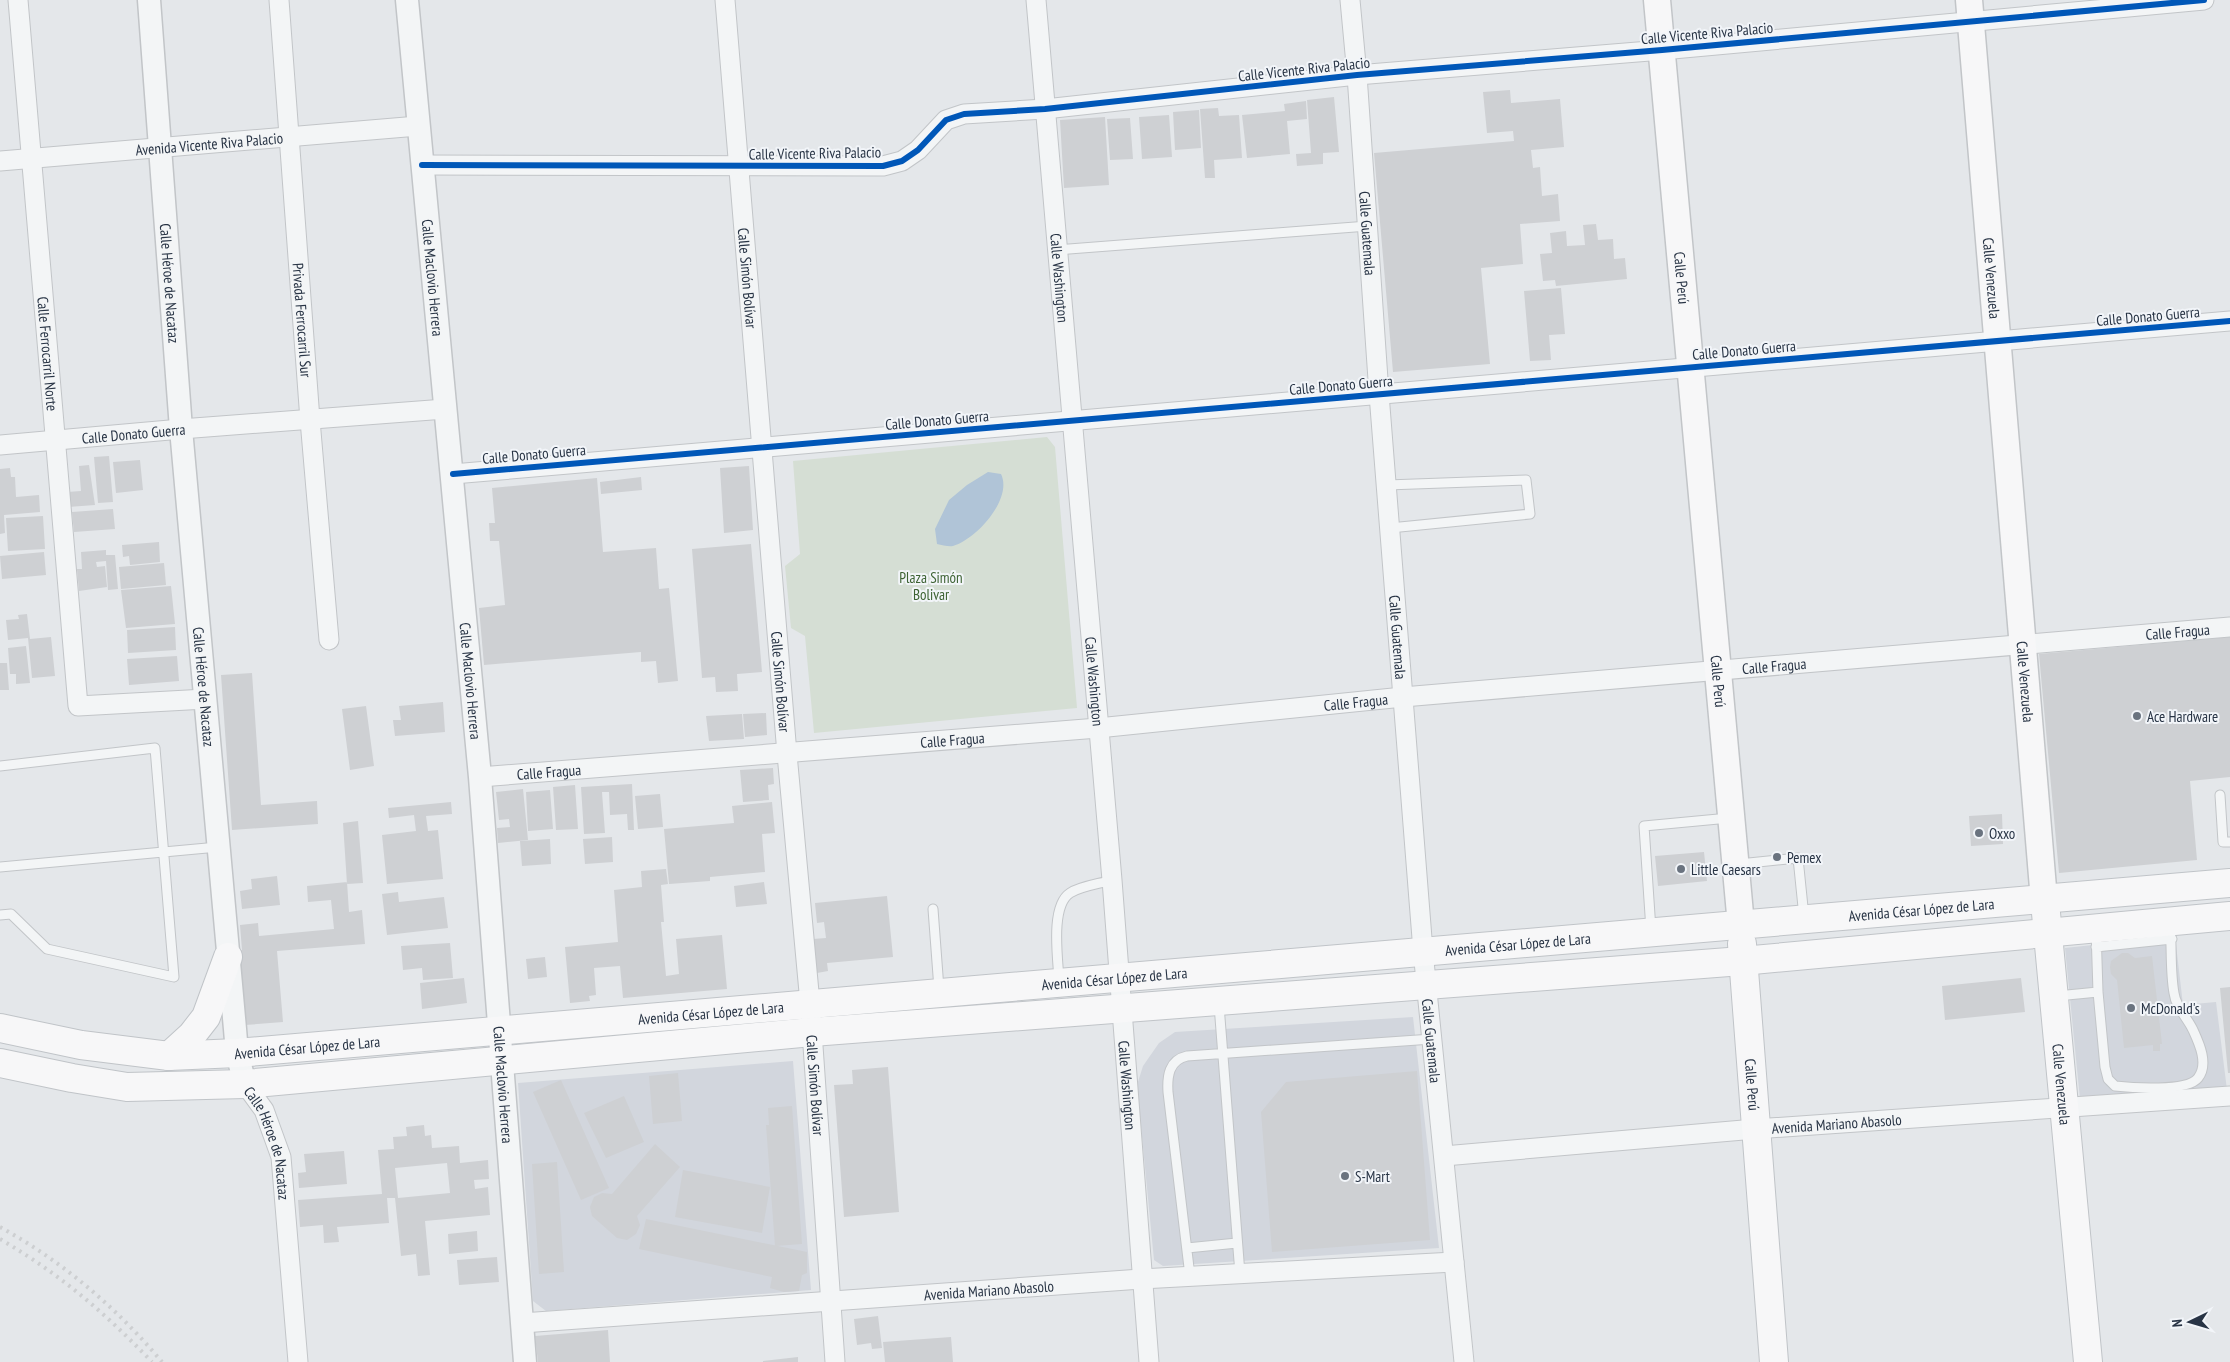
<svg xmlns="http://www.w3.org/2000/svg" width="2230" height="1362" font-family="'PT Sans Narrow',sans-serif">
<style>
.built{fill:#d2d6dd}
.green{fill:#d5ded4}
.water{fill:#b0c4d7}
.building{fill:#ced0d3;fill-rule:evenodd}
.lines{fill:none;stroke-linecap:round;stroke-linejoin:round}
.service-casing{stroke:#c2c5c8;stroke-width:11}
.minor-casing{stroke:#c2c5c8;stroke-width:21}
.tertiary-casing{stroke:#c2c5c8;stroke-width:25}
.secondary-casing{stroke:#c2c5c8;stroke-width:29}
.primary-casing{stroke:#c0c4c8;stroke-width:30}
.service{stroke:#f3f5f6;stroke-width:9}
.minor{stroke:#f3f5f6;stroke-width:19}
.tertiary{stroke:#f3f5f6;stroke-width:22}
.secondary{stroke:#f7f7f8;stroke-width:26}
.primary{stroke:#f7f7f8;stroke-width:28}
.rail{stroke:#cdcfd1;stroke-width:4;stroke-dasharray:2.5 5;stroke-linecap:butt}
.cycleway-casing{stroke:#f2f5f9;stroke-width:9}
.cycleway{stroke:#0057b8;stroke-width:6}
.poi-dot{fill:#6a737f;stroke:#f2f5f9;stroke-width:2}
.labels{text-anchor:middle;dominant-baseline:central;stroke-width:4;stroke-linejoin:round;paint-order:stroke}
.street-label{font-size:15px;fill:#283445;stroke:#f2f5f9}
.park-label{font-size:15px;fill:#3e6334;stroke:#f2f5f9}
.poi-label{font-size:15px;fill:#283445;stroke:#f2f5f9;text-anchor:start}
</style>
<rect width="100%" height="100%" fill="#e4e7ea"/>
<path class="built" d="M2175,936L2183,1005L2216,1002L2227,1090L2080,1099L2065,948Z
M1413,1017L1439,1248L1163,1266L1154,1260L1137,1085L1143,1066L1159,1043L1175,1032Z
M793,1061L811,1290L546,1311L533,1301L518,1083Z"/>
<path class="green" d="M1047,437L1055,447L1077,708L814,733L805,636L791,628L785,566L800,554L793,461Z"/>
<path class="water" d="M988,472L1001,474C1013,498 977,539 953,546C949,547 942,545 937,544L935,529L949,500L967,485Z"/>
<path class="building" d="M1510,90L1511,103L1560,99L1564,147L1531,150L1533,168L1540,167L1542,196L1558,194L1560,221L1520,224L1523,264L1481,268L1490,364L1393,372L1374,153L1514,141L1513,131L1487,133L1483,92Z
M1334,97L1339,152L1323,153V164L1297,166L1296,154L1311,153L1307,100Z
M1306,101L1307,119L1287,121L1290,154L1247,158L1242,115L1285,111L1284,104Z
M1218,108L1219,116L1239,115L1242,158L1214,160L1215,178H1205L1200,109Z
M1199,110L1201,148L1175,150L1173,112Z
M1169,115L1172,157L1142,159L1139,117Z
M1105,117L1109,185L1064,188L1060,120Z
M1130,118L1133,159L1110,160L1107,119Z
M1596,224L1598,240L1613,239L1614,259L1625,258L1627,279L1556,286L1555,280L1543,281L1540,254L1552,253L1550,233L1566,231L1567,246L1585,245L1583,225Z
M1561,288L1565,334L1549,335L1551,360L1530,361L1524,291Z
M109,456L113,502L98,503L94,457Z
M140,460L143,490L116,493L113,462Z
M89,465L95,505L68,507L67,492L81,491L79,466Z
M749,466L753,530L724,533L720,468Z
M10,468L11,477H15L16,497L39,495L40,512L4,515L5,533L0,534V469Z
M641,477L642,490L601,494L600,482Z
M597,478L603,552L656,548L659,589L669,588L678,681L658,683L656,661L641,662V652L484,665L479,608L505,605L499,541H490L489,523H495L492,488Z
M113,509L115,529L74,532L72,512Z
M43,516L45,549L8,551L6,518Z
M159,542L160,562L130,565L129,556L123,557L122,545Z
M751,544L762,672L737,674L738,691L716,692L715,677L702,678L692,549Z
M106,550V555H115L118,589L108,590L106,561L96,562L97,567L105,566L107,587L79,591L77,569H82L81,552Z
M44,552L46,575L2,579L0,556Z
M164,563L166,585L121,589L119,567Z
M171,586L175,624L126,628L121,590Z
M27,614L30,639L51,637L55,676L32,678L28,638L8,640L6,620L19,619L18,615Z
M175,627L176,650L128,653L127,630Z
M2230,637V777L2190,781L2197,860L2059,873L2039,654Z
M26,646L30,683L16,684V674H10L8,648Z
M177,656L179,681L129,685L127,659Z
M0,663H7L9,690H0Z
M252,673L261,805L317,801L318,824L232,830L221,675Z
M443,702L445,732L395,736L393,720H401L399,706Z
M366,706L374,766L350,770L342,709Z
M766,713L767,735L745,737L743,714Z
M742,714L744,739L709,741L706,716Z
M773,768L774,784L768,785L769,800L743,802L740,770Z
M632,784L634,830H628L627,814L610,815L609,792H602L605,833L584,834L581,787Z
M575,785L578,829L556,830L553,787Z
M523,789L528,840L498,843L497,828L510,827L509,819L499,820L496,792Z
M550,790L553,829L528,831L526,792Z
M660,794L663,827L638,829L635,796Z
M451,802L452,814L426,816L428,831L438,830L443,879L387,884L382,835L416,831L414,815L389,818L388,808Z
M772,802L775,833L762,834L765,872L710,877V881L669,884L664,829L734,823L732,806Z
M2002,814L2003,844L1971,846L1969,816Z
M358,821L363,883L347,884L343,823Z
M612,837L613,862L585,864L583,839Z
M550,839L551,864L522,866L520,841Z
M1704,852L1707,881L1658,886L1655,856Z
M666,869L668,884L661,885L664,922H661L666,976L679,974L676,939L722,935L727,989L623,998L620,966L594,968L596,995L589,996L590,1001L570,1003L565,947L618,942L614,890L642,887L641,871Z
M277,876L280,905L242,909L240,891L252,889L251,879Z
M347,882L349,912L362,910L365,944L277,951L283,1022L245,1025L239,951L242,950L240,925L258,923L259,936L334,929L331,900L308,902L307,886Z
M764,882L767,904L736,907L734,886Z
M398,892L399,902L444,897L448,928L387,935L382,894Z
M887,896L893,957L827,963L828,971L817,973L813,939L826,938L824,922L817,923L815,903Z
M450,943L453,978L423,980L422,968L403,970L401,946Z
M2122,953H2128L2135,958L2152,956L2162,1044H2160V1051H2153V1045L2124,1048L2117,980L2111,974L2110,967L2111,961Z
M545,957L547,977L528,979L526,959Z
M464,978L467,1003L422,1009L420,983Z
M2021,978L2025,1012L1945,1020L1942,986Z
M2230,987V1073H2228L2220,988Z
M888,1067L899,1212L844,1217L834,1085L853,1084L852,1070Z
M1417,1071L1430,1240L1272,1252L1261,1112L1286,1082Z
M678,1073L682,1121L653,1124L649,1076Z
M561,1080L609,1188L581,1200L533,1092Z
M624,1096L644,1142L606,1158L584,1113Z
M792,1106L802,1244L775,1246L766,1125H769L768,1108Z
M424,1125L425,1136L431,1135L432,1148L459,1146L460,1163L488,1160L489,1179L474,1180L475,1189L488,1187L490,1215L425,1221L430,1275L418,1276L416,1254L401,1256L395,1198H387L389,1223L337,1227L339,1242L324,1243L323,1225L300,1227L298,1200L382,1194L378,1150L394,1149L393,1137L407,1136L406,1127ZM447,1163L450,1193L398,1198L395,1168Z
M655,1144L680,1167L637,1216L640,1225L636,1234L627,1240L617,1238L592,1216L590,1207L594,1197L602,1193L612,1194Z
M344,1151L347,1184L299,1188L298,1173L306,1172L304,1154Z
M557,1162L564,1272L539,1274L532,1164Z
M683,1170L770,1187L762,1233L675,1217Z
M646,1219L807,1252V1273L802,1275L799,1291L784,1292L770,1288L772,1277L639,1249Z
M477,1231L478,1251L449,1254L448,1234Z
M497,1257L499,1282L459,1285L457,1260Z
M878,1316L882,1348L872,1349L871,1343L857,1345L854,1319Z
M608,1330L610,1362H538L535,1336Z
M951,1337L953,1362H885L883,1342Z
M798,1357V1362H763V1361Z"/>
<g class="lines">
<g class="service-casing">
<path id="service" d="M1056,250L1368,226
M1387,485L1526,480L1530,514L1390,528
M0,766L155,748L174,977L47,949L11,914L0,915
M2220,795L2223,842H2230
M1739,864L1798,858L1804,917
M0,867L218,847
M933,909L939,989
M1651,930L1644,826L1729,818
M2096,930L2098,992L2105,1067L2108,1079L2115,1086C2132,1088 2187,1092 2198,1078C2209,1064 2199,1043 2193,1030C2187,1017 2176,1008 2174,993C2170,971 2172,946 2170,924
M2096,947L2172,939
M1059,980C1058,959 1050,906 1070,893C1081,886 1099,884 1112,880
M2057,996L2098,992
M1219,1005L1240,1274
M1187,1248L1237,1243
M1190,1276L1168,1092C1167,1076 1169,1060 1187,1056L1432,1039"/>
</g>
<g class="minor-casing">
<g id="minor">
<path id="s1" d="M18,0L78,706L206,699"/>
<path id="s2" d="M279,0L310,420L329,640"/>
<path id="s3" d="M725,0L787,754L810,1003L835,1362"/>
<path id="s4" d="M1036,0L1112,880L1149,1362"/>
<path id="s5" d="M1350,0L1357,75L1379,394L1423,951L1464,1362"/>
<path id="s6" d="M0,161L418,126"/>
<path d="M422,165L883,166L902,161L918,150L946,120L964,114L1045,109L1357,75L1662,50L2204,0"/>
<path id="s7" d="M0,445L181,429L445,409"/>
<path d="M453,474L2230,321"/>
<path id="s8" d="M480,777L1098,728L1403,697L2230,627"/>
<path id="s9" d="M245,1084L264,1110L281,1157L298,1362"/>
<path id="s10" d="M1444,1156L1755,1129L2230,1096"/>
<path id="s11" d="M522,1323L1141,1279L1454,1262"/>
</g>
</g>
<g class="tertiary-casing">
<g id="tertiary">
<path id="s12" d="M149,0L181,429L235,1029L237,1053L245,1084"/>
<path id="s13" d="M407,0L480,777L525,1362"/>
</g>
</g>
<g class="secondary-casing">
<g id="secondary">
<path id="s14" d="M1657,0L1741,925"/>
<path id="s15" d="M1969,0L2044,900"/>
</g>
</g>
<g class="primary-casing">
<g id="primary">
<path id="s16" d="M2046,913L2088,1362"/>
<path id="s17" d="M1742,944L1774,1362"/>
<path id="s18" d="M0,1028L81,1045L169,1056L237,1053L2230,883"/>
<path d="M169,1056L192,1035L206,1017L228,957"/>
<path d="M0,1063L72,1078L127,1087L245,1084L812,1032L1742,961L2230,916"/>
</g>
</g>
<use href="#service" class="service"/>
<use href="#minor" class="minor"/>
<use href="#tertiary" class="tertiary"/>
<use href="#secondary" class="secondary"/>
<use href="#primary" class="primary"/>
<path class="rail" d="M0,1227C62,1261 117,1308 162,1362
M0,1239C61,1275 103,1311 152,1362"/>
<g class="cycleway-casing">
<path id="cycleway" d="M422,165L883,166L902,161L918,150L946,120L964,114L1045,109L1357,75L1662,50L2204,0
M453,474L2230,321"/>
</g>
<use href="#cycleway" class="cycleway"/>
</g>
<g class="poi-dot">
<circle cx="2137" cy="716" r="5"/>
<circle cx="1979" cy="833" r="5"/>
<circle cx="1777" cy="857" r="5"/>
<circle cx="1681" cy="869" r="5"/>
<circle cx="2131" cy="1008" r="5"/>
<circle cx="1345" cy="1176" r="5"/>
</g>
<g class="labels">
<g class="street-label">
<text transform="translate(1707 33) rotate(-5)">Calle Vicente Riva Palacio</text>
<text transform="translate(1304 69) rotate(-6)">Calle Vicente Riva Palacio</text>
<text stroke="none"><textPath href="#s6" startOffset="210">Avenida Vicente Riva Palacio</textPath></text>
<text transform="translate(815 153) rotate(-1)">Calle Vicente Riva Palacio</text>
<text stroke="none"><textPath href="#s5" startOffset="234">Calle Guatemala</textPath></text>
<text stroke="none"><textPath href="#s13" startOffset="279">Calle Maclovio Herrera</textPath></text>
<text stroke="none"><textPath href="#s3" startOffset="279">Calle Simón Bolívar</textPath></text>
<text stroke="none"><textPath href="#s4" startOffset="279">Calle Washington</textPath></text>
<text stroke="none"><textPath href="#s14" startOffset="279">Calle Perú</textPath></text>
<text stroke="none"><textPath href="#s15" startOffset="279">Calle Venezuela</textPath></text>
<text stroke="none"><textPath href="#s12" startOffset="284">Calle Héroe de Nacataz</textPath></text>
<text transform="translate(2148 316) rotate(-5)">Calle Donato Guerra</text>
<text stroke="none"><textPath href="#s2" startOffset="321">Privada Ferrocarril Sur</textPath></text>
<text transform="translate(1744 350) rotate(-5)">Calle Donato Guerra</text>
<text stroke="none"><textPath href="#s1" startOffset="355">Calle Ferrocarril Norte</textPath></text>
<text transform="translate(1341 385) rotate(-5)">Calle Donato Guerra</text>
<text transform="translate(937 420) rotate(-5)">Calle Donato Guerra</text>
<text stroke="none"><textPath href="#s7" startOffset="134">Calle Donato Guerra</textPath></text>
<text transform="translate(534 454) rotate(-5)">Calle Donato Guerra</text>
<text stroke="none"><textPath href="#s8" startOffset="1704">Calle Fragua</textPath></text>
<text stroke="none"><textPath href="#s5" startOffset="639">Calle Guatemala</textPath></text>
<text stroke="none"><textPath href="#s8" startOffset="1299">Calle Fragua</textPath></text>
<text stroke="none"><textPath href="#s13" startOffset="684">Calle Maclovio Herrera</textPath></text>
<text stroke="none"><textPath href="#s3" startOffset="684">Calle Simón Bolívar</textPath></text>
<text stroke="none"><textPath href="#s4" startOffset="684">Calle Washington</textPath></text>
<text stroke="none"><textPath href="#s14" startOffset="684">Calle Perú</textPath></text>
<text stroke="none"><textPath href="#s15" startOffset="684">Calle Venezuela</textPath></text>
<text stroke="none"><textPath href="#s12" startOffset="689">Calle Héroe de Nacataz</textPath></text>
<text stroke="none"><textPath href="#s8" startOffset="879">Calle Fragua</textPath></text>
<text stroke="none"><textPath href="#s8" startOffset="474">Calle Fragua</textPath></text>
<text stroke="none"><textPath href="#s8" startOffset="69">Calle Fragua</textPath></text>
<text stroke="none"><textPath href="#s18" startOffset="1930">Avenida César López de Lara</textPath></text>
<text stroke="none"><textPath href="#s18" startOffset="1525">Avenida César López de Lara</textPath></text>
<text stroke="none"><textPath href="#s18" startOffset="1120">Avenida César López de Lara</textPath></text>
<text stroke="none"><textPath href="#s18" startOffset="715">Avenida César López de Lara</textPath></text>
<text stroke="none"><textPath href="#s5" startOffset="1044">Calle Guatemala</textPath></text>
<text stroke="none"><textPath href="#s18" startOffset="310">Avenida César López de Lara</textPath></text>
<text stroke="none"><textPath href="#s13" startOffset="1089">Calle Maclovio Herrera</textPath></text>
<text stroke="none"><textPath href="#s3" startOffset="1089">Calle Simón Bolívar</textPath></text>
<text stroke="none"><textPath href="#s4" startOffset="1089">Calle Washington</textPath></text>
<text stroke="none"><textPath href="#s17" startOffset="141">Calle Perú</textPath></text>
<text stroke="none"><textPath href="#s16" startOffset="172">Calle Venezuela</textPath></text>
<text stroke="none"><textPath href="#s10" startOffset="394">Avenida Mariano Abasolo</textPath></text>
<text stroke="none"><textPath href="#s9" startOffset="65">Calle Héroe de Nacataz</textPath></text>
<text stroke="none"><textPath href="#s11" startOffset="468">Avenida Mariano Abasolo</textPath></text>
</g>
<g class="park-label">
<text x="931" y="577">Plaza Simón<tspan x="931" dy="17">Bolivar</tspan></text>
</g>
<g class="poi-label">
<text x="2147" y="716">Ace Hardware</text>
<text x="1989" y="833">Oxxo</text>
<text x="1787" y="857">Pemex</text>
<text x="1691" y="869">Little Caesars</text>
<text x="2141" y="1008">McDonald's</text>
<text x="1355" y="1176">S-Mart</text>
</g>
</g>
<g transform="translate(2190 1322) rotate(265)" stroke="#f2f5f9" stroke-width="4" paint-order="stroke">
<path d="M0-4L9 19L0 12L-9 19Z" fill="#283445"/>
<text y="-8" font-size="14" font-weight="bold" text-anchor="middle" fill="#283445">N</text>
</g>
</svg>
